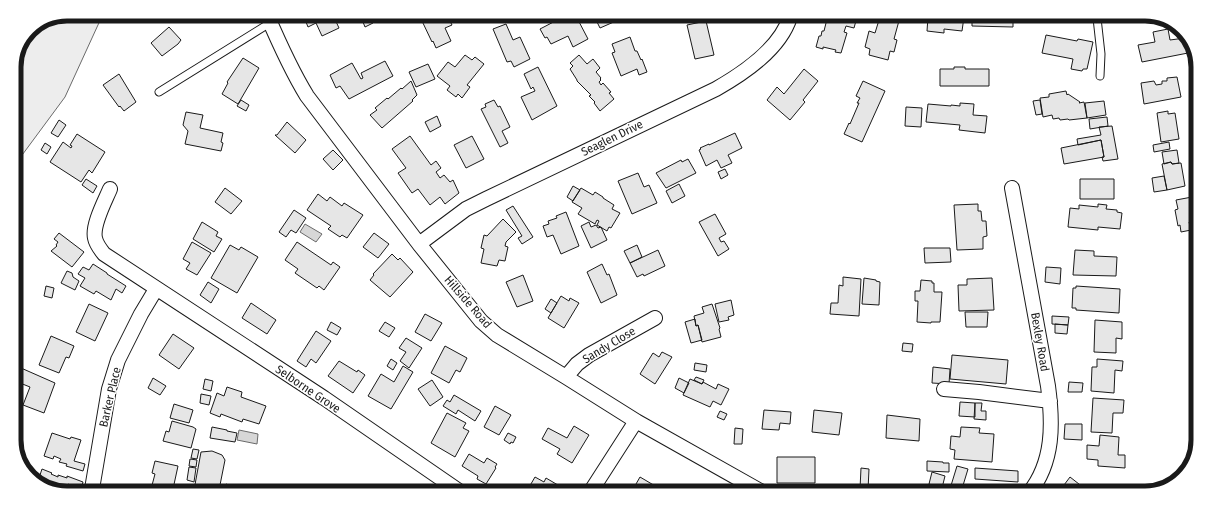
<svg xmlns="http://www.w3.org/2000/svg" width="1212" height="507" font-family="'Fira Sans Condensed',sans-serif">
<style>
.built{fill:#ededed;stroke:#6a6a6a}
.water{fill:#d7d7d7;stroke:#6a6a6a}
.building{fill:#e6e6e6;stroke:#1a1a1a}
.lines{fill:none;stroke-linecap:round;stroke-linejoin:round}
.lane-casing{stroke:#1a1a1a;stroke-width:9}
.street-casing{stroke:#1a1a1a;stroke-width:16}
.lane{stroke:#fff;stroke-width:7}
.street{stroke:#fff;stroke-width:14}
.labels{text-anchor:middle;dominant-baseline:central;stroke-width:3;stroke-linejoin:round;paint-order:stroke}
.street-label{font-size:12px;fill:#1a1a1a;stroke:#fff}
.rim{fill:none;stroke:#1a1a1a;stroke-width:5}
</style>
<rect width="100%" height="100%" fill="#fff"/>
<path class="built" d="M68,14H103L65,97L14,166V64L30,30Z"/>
<path class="water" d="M305,224L322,234L316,242L300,232Z
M239,430L258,434L257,444L237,440Z"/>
<path class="building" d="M305,15H333L339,28L322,36L316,23L308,27L304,17L306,16Z
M421,15H447L452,25L445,28L451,41L436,48L433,41L432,42L422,21H423Z
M565,16L566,18L571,16H576L588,39L573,47L568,36L551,44L547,37L545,38L540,29Z
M594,16H615L614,17L616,21L600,28Z
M817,17H857L854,28L846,26L844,32L847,33L841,53L835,52L836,50L823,47V49L816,47L819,36H821L822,31H824L827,19Z
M881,17H900L894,39L897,40L894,52L890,51L888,60L869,55L870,49L865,47L869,31L875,33L879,20H880Z
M928,17H964L962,31L944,29V33L927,31Z
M972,17H1013V27L972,26Z
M371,19L373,23L365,27L363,22Z
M706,21L714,55L695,59L687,25Z
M506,24L513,40L520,37L530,59L514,67L511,61L507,62L493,29Z
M169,27L181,40L178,44L162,56L151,43Z
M1168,29L1170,40L1185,38L1188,53L1142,62L1138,45L1155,42L1153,32Z
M1046,35L1077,41L1078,39L1093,42L1087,69H1083L1082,71L1071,69L1073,59L1042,53Z
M630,37L635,51H637L641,60L642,59L647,72L639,75L637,69L621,76L612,53L615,52L612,44Z
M465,55L472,60L475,57L484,64L467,85L470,87L462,98L458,94L456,97L447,90L450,86L437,76L448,62L455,67Z
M579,55L587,64L593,59L600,68L596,72L601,78L600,79L601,80L599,82L601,85L603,83L611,92L609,93L614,99L600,111L594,103L595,102L589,96L591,95L577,81V80L570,69L573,66L570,63Z
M243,58L259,68L238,104L222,94L228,83L227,82Z
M385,61L393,76L349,99L340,86L336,88L330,75L352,63L361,79L363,78L361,73Z
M428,64L435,79L416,87L409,72Z
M538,67L557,106L532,120L521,97L535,91L533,87L531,89L524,74Z
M954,67H965V69H989V86H940V69H954Z
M804,69L818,81L803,100L805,102L790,120L767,100L777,87L784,94Z
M119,74L136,102L124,111L120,106L119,107L103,85Z
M1177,77L1181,97L1144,104L1141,83L1154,81L1156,85L1162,84V81H1167V78Z
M411,81L417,95L412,100L413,101L382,128L370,115L377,110L375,108L387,98L388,99L401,88L402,89Z
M863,81L885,91L862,142L844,134L849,123L850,124L859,103H857L860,98L856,96Z
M1066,91L1067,95L1068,94L1080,102L1079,103L1084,102L1087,118L1069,120L1068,119L1060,120L1059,118L1053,119L1052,115L1043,117L1040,98L1049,97V94Z
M241,100L249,105L246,111L237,106Z
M494,100L498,107L500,106L510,127L502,131L508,143L500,147L481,109L486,107L485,104Z
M1040,100L1042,114L1036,115L1033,101Z
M1104,101L1106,115L1087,118L1085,103Z
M960,103L974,104L973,115L987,116L985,133L959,130L960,125L926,122L928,104L951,106V105L960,106Z
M906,107L922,108L921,127L905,126Z
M1168,111V114L1175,113L1179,139L1161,142L1157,113Z
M186,112L203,115L200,128L223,133L221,142L223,143L221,151L185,144L188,131L183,125Z
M437,116L441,126L430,132L425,122Z
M1107,117L1108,126L1090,129L1089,119Z
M59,120L66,125L58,137L51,133Z
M287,122L306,140L295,153L275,135H277Z
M1112,126L1118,159L1103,161L1102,157H1104L1101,140L1078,145L1077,139L1101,135L1099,127Z
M735,133L742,148L728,155L732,163L721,168L717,160L706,166L699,150L701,149L700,148L709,144V145Z
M77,134L105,152L92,173L89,170L81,182L50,162L63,142L71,148L72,146L70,145Z
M410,136L431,165L436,161L441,168L436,172L440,178L444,175L450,182L453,180L459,193L445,204L440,197L430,205L418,189L412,193L398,173L406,168L392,149Z
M472,136L484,159L466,168L454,145Z
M1101,140L1104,157L1064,164L1061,148Z
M1169,142L1170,149L1154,152L1153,145Z
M45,143L51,147L47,154L41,150Z
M333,150L343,160L333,170L323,159Z
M1177,150L1179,163L1172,164L1171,162L1164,164L1162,152Z
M688,159L696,173L666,188L656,173L681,160L682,162Z
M1171,162L1172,164L1181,163L1185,186L1167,190L1162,164Z
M725,169L728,175L721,179L718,172Z
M638,173L644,187L649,185L657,203L632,214L618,181Z
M1164,176L1167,190L1154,192L1152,178Z
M86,179L97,186L93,193L82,185Z
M1080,179H1114V199H1080Z
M679,184L685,196L672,203L666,191Z
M573,186L580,190L573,201L567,197Z
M225,188L242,201L231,214L215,202Z
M581,188L593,195L595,192L603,197V198L614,205L612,209L620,213L611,228L609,227L607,231L597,225L599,221L597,220L595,224L578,214L582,208L572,202Z
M318,194L327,201L330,197L342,206L344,203L363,215L347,238L342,235L340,237L328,229L331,226L307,210Z
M1192,197L1196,221L1189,222L1191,230L1181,232L1180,225L1178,226L1175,210L1178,209L1176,200Z
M978,204V211H981L982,221H986L987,236L983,237V249L957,250L954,205Z
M1098,204L1107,205L1106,209L1117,210V212L1122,213L1120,229L1098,227V230L1068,227L1070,208L1079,209V205L1098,207Z
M513,206L533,237L522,244L518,238L522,236L506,210Z
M294,210L306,218L296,233L291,230L286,237L279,232Z
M566,212L579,246L561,254L553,235L547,237L543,226L549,224L548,221L557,218L556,216Z
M715,214L726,234L719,238L721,242L724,241L729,249L718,256L699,222Z
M503,219L516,232L506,242L505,246L508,247L505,261L499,260L497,266L481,263L484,249L481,248L484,235L487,236Z
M202,222L218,232L216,236L222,239L214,252L193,239Z
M589,222L591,227L596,225L598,228L601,227L607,240L591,248L581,226Z
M59,233L84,252L72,267L51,251L57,246L56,245L58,242L54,239Z
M374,233L389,244L378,258L363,247Z
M192,242L211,253L197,275L186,269L190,263L183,259Z
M297,242L331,265L333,262L340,267L324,290L319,286L317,288L295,273L298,269L285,260Z
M230,245L239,250L241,247L258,257L237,293L211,278Z
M637,245L642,257L630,263L624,251Z
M924,248H950L951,262L925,263Z
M658,250L665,266L644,276L643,274L637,277L630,263Z
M1075,250L1094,251V256L1117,257L1116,276L1073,275Z
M392,254L398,260L400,258L413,272L390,297L370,280L374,275L373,274Z
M93,264L107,273V274L126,286L122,293L116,289L111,300L96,291L94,294L80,286L85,278L78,274L83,267L89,270Z
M602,264L607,275L609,274L617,295L601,303L587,272Z
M1046,267L1061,268L1060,284L1045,282Z
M67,271L72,273L73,277L79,281L75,290L61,283Z
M523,275L533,301L517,307L506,282Z
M843,277L861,279L859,316L830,314L831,303H838L839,285L843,286Z
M864,278L876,280V281L880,282L879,305L862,304Z
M992,278L994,310L959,311L958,285H967V279Z
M921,280L932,281V283H934V292H942L940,322H931V323L917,322L918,301H915V291H920Z
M208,282L219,289L211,303L200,295Z
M46,286L54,288L52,298L44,296Z
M1076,286L1120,289L1119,313L1076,310V308H1072L1073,288H1076Z
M561,296L569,301L570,298L579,303L564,328L548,318Z
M551,299L557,303L551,313L545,309Z
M731,300L734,315L728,317L729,320L719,322L715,304Z
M251,303L276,320L267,334L242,318Z
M89,304L108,313L95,341L76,332Z
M712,304L720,328L719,329L721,337L702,342L698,325L696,326L694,316L704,313L702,307Z
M965,312H988L987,327H966Z
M425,314L442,323L431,341L415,332Z
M1052,316L1069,317L1068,325L1052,324Z
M695,319L696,326L698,325L702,340L691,343L685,322Z
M1095,320L1122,322V339L1116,338V353L1094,352Z
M331,322L341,328L337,335L327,330Z
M385,322L395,328L389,337L379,331Z
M1055,324L1068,325L1067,334L1055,333Z
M316,331L331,341L316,363L311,359L306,367L297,361Z
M173,334L194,348L179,369L159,355Z
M51,336L74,346L69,358L66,357L59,373L39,365Z
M406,338L422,348L409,368L400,361L406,352L399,348Z
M903,343L913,344L912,352L902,351Z
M445,346L467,358L460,372L456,370L449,383L431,373Z
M662,352L672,357L655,384L640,374L653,353L659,357Z
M952,355L1008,360L1006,384L950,379Z
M391,359L397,363L393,370L387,366Z
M1097,359L1123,361L1122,371L1115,370L1114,393L1091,391L1092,367H1097Z
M339,361L357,372L358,370L365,375L353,393L328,376Z
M695,363L707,365L706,372L694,370Z
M403,366L413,372L391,409L368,396L381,374L394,382Z
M933,367L950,369L949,384L932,383Z
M21,368L55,383L44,413L23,405L30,387L15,381Z
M696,377L704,380L702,384L694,380Z
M153,378L166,386L160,395L148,388Z
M679,378L689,383L684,393L675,388Z
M205,379L213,381L211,391L203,389Z
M690,379L702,384L703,382L716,389L718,384L729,389L721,405L713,401L710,407L683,395Z
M432,380L443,397L430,406L418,389Z
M1069,382L1083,383L1082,392H1068Z
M227,387L242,392L241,397L266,406L259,424L243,419L242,422L221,414L220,417L210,413L217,393L224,396Z
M201,394L211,396L209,405L200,403Z
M454,395L481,411L475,421L458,410L456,414L443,406L447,400L450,402Z
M1093,398L1124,400L1123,413H1113L1112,433L1091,432Z
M960,402L975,403V417L959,416Z
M975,403H982L981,411H986V420L974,419Z
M174,404L193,410L189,423L170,418Z
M495,406L511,415L499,435L484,427Z
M764,410L791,412L790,424L780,423L779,430L762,429Z
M814,410L842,413L839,435L812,432Z
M720,411L727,414L724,420L717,417Z
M447,413L466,423L463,428L469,431L455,457L431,443Z
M887,415L920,419L919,441L886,438Z
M172,421L193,427L196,429L191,448L163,441L166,431L169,432Z
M1065,424H1082V440L1064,439Z
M574,426L589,435L572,463L557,454L560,449L542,439L548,428L567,438Z
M212,427L227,430V431L237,433L235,442L210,438Z
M961,427L980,428L979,433L994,434L992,462L954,459L955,450L950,449L951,436L960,437Z
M735,428L743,429L742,444H734Z
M52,433L70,439L71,437L81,440L74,461L85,464L83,471L66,466L67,464L59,462L61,459L54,456L53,459L44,456Z
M508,433L516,437L513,443L511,442L510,444L504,440Z
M1100,435L1119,437L1118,455H1125V468L1098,466V460L1087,459V445L1099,446Z
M193,449L199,450L197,459L191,458Z
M212,451L222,455L225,460L219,490H194L201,452Z
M469,454L484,463L487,458L497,464L495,467L496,468L486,484L477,479L478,476L462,466Z
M777,457H815V483H777Z
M190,459L197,460L196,467L189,466Z
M155,461L178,466L173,489H151L155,474L152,473Z
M927,461L943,462V463H949V472L927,471Z
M957,466L968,469L961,492H949Z
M189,467L196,468L194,482L187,480Z
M861,468L869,469L868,490L860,489Z
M975,468L1018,471V482L975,479Z
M42,469L52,473L51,474L58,477V475L67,478V476L83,482L81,489L68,484L66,489H47L40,484L41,482L38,481Z
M932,472L945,476L942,488L929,484Z
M535,477L544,482L546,478L568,491H530L528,489Z
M640,477L662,490L632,491Z
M1070,477L1084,488L1081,493H1058Z
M226,484L244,490H224Z
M927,488L941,492H926Z"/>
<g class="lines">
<g class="lane-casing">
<path id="lane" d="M1097,18L1101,54L1100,76
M159,92L270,23"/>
</g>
<g class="street-casing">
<path id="street" d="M267,15C279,43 291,70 307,96L419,244L481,321L497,335L566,377L636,421L762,492
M1012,188L1048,386C1053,423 1054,462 1029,493
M110,189C105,201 92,225 95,238C96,244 100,249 104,254L324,398L459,491
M419,244L466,209L486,199L716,89C744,73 780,49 790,17
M566,377L577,364L589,355L655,318
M944,389L979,392L1050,401
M92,489L109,389L118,360L141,314L156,289
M591,491L636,421"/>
</g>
<use href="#lane" class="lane"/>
<use href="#street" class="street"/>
</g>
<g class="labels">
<g class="street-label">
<text transform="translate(612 138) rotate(-26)">Seaglen Drive</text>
<text transform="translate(468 302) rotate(49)">Hillside Road</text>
<text transform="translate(1040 342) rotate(80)">Bexley Road</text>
<text transform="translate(609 345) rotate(-31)">Sandy Close</text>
<text transform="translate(308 389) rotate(34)">Selborne Grove</text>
<text transform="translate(110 397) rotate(-77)">Barker Place</text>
</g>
</g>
<path d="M0 0H1212V507H0ZM67 21H1145A46 46 0 0 1 1191 67V440A46 46 0 0 1 1145 486H67A46 46 0 0 1 21 440V67A46 46 0 0 1 67 21Z" fill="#fff" fill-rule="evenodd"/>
<path class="rim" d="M67 21H1145A46 46 0 0 1 1191 67V440A46 46 0 0 1 1145 486H67A46 46 0 0 1 21 440V67A46 46 0 0 1 67 21Z"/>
</svg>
